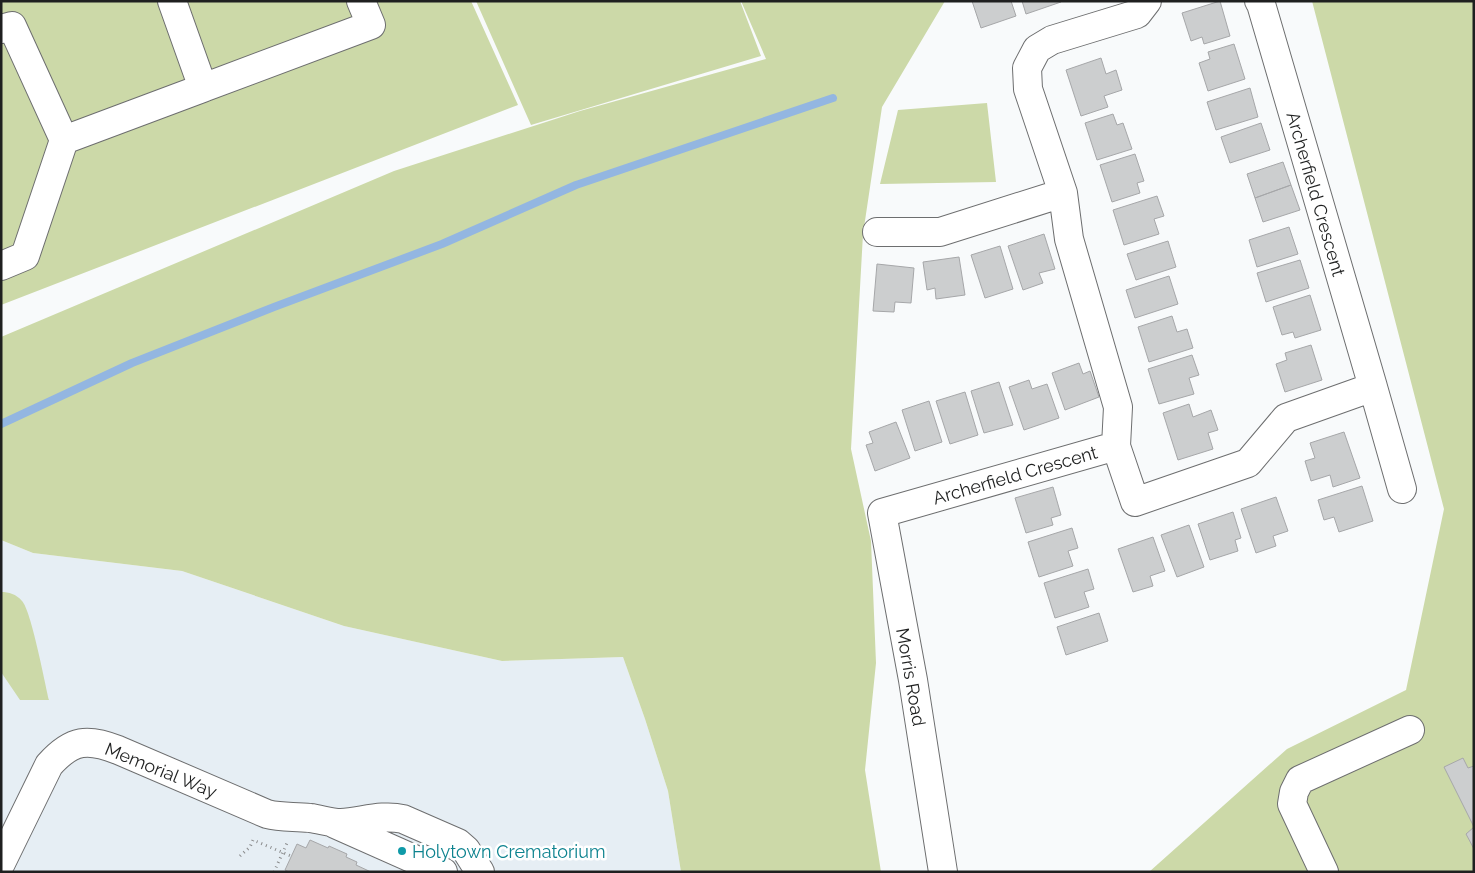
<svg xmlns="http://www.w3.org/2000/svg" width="1475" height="873" font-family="Raleway,sans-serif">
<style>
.built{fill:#e6eef4}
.green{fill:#ccd9a8}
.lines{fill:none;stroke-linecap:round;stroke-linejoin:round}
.stream{stroke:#93b6e1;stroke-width:8}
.building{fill:#cccecf;stroke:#a6a7a9}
.minor-casing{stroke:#6d6e6f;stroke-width:30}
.path{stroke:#8c8d8e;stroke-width:3;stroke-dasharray:1 4;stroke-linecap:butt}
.minor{stroke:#fff;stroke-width:28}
.culture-dot{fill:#0f9aa8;stroke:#fff;stroke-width:2}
.labels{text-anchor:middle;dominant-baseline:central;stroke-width:5;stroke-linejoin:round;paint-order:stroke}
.street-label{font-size:18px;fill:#1f2020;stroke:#fff}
.culture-label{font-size:18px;fill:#0d838f;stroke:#fff;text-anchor:start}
</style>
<rect width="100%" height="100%" fill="#f8fafb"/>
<path class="built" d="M1,540L33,553L182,571L344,626L502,661L623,657L645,719L668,791L681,872H1Z"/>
<path class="green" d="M1,1H471L518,105L1,305Z
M476,1H740L761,56L531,125Z
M741,1H945L882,107L863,234L851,449L871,541L876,663L865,770L881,872H681L668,791L645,719L623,657L502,661L344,626L182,571L33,553L1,540V337L394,171L580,111L766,59Z
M1312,1H1474V872H1149L1287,749L1406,690L1444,509Z
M987,103L996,182L880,184L898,110Z
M1,592C9,592 16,594 22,601C31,610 45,683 49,700H20L1,672Z"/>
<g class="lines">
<path class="stream" d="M1,424L132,363L274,307L442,244L576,185L833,98"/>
</g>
<path class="building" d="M972,1H1011L1016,16L981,28Z
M1022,1H1061V2L1026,14Z
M1220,1L1230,36L1204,44L1202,37L1191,41L1182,13Z
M1234,44L1245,79L1208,91L1199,63L1210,59L1208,52Z
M1101,58L1106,74L1116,70L1122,90L1104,96L1108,107L1081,116L1066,70Z
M1250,88L1258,117L1216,130L1207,102Z
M1113,114L1117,125L1123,123L1132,149L1097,160L1085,123Z
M1261,123L1270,150L1230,163L1221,137Z
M1135,154L1144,181L1137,183L1140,193L1112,202L1100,165Z
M1283,162L1291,185L1255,198L1247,174Z
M1291,185L1300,210L1263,222L1255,198Z
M1157,196L1164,216L1154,219L1159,234L1124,245L1113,210Z
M1289,227L1298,254L1257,267L1249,240Z
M1044,234L1055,269L1039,273L1043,283L1023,290L1008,246Z
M1168,241L1176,267L1136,280L1127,254Z
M1000,246L1013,289L985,298L971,255Z
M959,257L965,295L936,299L935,288L927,290L923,262Z
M1300,260L1309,288L1266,302L1257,273Z
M877,264L914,268L911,303L895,302L894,312L873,311Z
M1169,276L1178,304L1135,318L1126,290Z
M1310,295L1321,330L1295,338L1293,332L1282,335L1273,307Z
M1172,316L1177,332L1187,329L1193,348L1149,362L1138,327Z
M1311,345L1322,380L1285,392L1276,364L1287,360L1285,353Z
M1192,355L1199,375L1189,378L1194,394L1159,404L1148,369Z
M1079,363L1083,374L1090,371L1099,397L1065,410L1052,373Z
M1029,380L1032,389L1047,384L1059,418L1024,430L1009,387Z
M999,382L1013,425L984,433L971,391Z
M965,392L978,435L950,444L936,401Z
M929,401L942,442L915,451L902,410Z
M1189,404L1193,417L1211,410L1218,430L1208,433L1213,449L1178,460L1163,413Z
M896,422L910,458L875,471L866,445L873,443L869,432Z
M1344,432L1360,478L1333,487L1330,475L1311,481L1305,461L1315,458L1310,443Z
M1362,486L1373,521L1339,532L1334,517L1324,520L1318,500Z
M1053,487L1061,515L1051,518L1053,525L1026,533L1015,498Z
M1276,497L1288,531L1273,536L1276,546L1256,553L1241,509Z
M1233,512L1241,538L1235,540L1238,551L1210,560L1198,524Z
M1189,525L1204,567L1177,577L1161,535Z
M1072,528L1078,548L1068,551L1073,566L1039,577L1028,542Z
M1153,537L1165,571L1150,576L1153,586L1133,592L1118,549Z
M1088,569L1094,589L1084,592L1089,607L1055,618L1044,583Z
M1099,613L1108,641L1066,655L1057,627Z
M1463,758L1468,768L1474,766V849L1466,834L1474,827L1444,767Z
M310,840L328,848L329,846L347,854L346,857L357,862L356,865L371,872H289L285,870L297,844L306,848Z"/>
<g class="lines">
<g class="minor-casing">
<path id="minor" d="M1147,1L1137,14L1052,40L1037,49L1027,68L1028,89L1063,193L1069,239L1118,407L1116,446L1135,502L1248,463L1286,418L1373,387L1261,4L1259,1
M1,29L12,26L64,140L25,256L1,266
M200,89L371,25L361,1
M64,140L203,88L172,1
M877,232H940L1063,193
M1373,387L1402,489
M335,824L443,872
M1,863L49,765C72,739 88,738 118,750L267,814C282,818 295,816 310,818C320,819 330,823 341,823C361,822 382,814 403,819L458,843L466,850L480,872
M943,872L913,680L882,513L1116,446
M1324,872L1292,804L1294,792L1300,780L1410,730"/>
</g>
<path class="path" d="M240,856L250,847L253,840L291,856
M274,872L287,843"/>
<use href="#minor" class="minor"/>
</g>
<circle class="culture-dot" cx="402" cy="851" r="5"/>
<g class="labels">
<g class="street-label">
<text transform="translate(1316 194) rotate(74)">Archerfield Crescent</text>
<text transform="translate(1015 475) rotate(-16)">Archerfield Crescent</text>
<text transform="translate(911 677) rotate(80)">Morris Road</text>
<text transform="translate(161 770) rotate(22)">Memorial Way</text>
</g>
<g class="culture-label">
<text x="412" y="851">Holytown Crematorium</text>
</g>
</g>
<rect width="1475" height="873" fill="none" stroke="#1f2020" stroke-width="5"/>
</svg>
